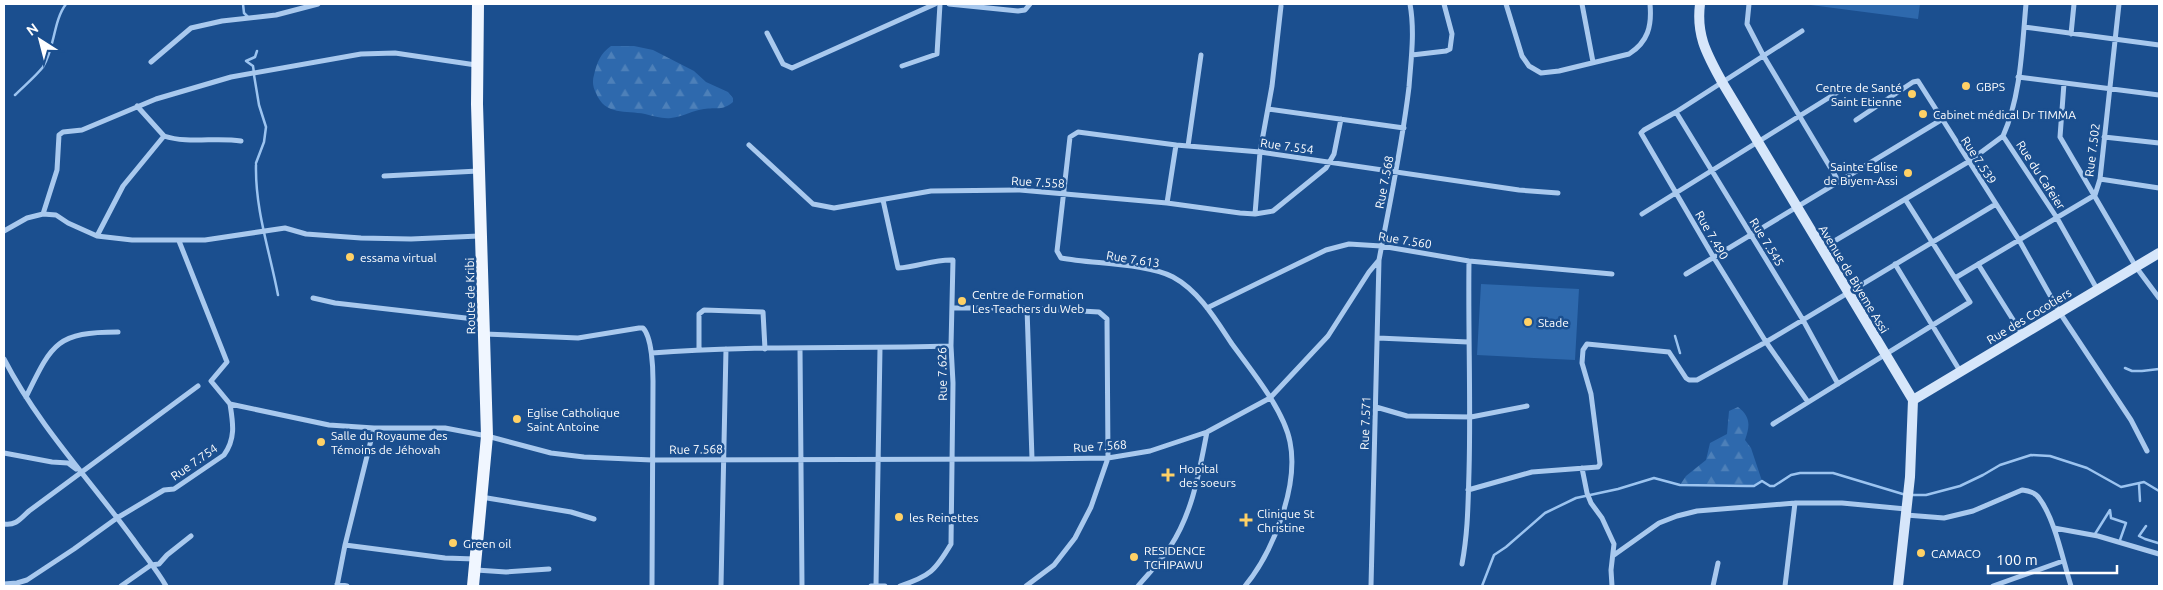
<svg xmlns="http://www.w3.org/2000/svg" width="2163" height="590" font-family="Ubuntu,sans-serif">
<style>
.forest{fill:url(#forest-firs)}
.park{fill:#2e69ad}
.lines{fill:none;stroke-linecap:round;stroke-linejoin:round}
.stream{stroke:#9cc4f0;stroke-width:2.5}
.street{stroke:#a9c9ee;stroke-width:5}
.secondary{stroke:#d6e6fa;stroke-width:10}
.primary{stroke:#f0f6ff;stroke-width:12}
.poi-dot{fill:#ffd166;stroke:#1b4f8f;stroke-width:2}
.labels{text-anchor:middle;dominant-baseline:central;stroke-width:5;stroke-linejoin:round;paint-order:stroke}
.poi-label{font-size:12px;fill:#fff;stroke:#1b4f8f;text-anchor:start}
.street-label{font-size:12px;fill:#fff;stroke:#1b4f8f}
</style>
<defs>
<pattern id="forest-firs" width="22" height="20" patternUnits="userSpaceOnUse" patternTransform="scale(1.25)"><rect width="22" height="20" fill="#2e69ad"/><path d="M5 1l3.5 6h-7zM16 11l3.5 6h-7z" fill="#4d80b9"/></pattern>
</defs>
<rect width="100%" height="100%" fill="#1b4f8f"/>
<path class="forest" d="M611,46H634L653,50L694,71L706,82L728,92L733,98V102C723,111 716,107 704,109C693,110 683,117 671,118C662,119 654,116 645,114C626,110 605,116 596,93C593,88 592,81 594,75C597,62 600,54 611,46Z
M1738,407C1751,417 1750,426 1745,440L1751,448L1762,481L1754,486H1747L1680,485L1686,476L1706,460L1710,443L1727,434L1729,411Z"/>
<path class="park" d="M1803,4H1920L1918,19Z
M1481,284L1579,289L1575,360L1477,355Z"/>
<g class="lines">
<path class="stream" d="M243,4L244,13L248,17
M254,73L253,66L246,61L255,57L257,51
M254,75L259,105L266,127L264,142L256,163
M15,95C24,86 35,77 43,67C55,48 53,21 66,4
M256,165C255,210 270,252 278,295
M1675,336L1680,353
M2125,368L2132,371H2141
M2142,371L2159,369
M2139,484L2140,501
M1912,495H1926L1960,486L1983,475L2000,465L2031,455L2050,456L2087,468L2121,487L2144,482L2159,491
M2146,526L2139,536L2145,539L2158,543
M2095,534L2110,510L2111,518L2126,523L2120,540
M1482,586L1494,555L1506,547L1545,513L1576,498L1618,489L1654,478L1680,485L1747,486H1754L1762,481L1770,486H1774L1791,475L1800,473H1833L1906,495"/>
<path class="street" d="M949,4L1018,11L1025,10L1030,4
M1506,4L1522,56L1529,66L1541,73L1559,71L1629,54C1648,42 1652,26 1650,4
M1582,4L1593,62
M1749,4L1747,24L1763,55L1839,182
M2026,4C2022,47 2021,96 2003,136L2057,218L2097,289
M2024,27L2159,45
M1802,31L1676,112L1644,130L1641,133L1714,258L1766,342L1996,204
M767,33L783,64L792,68L935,4
M2071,34L2074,4
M1412,55L1446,51L1450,49L1452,34L1444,4
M151,62L191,28L222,21L276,15L318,4
M902,66L937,54L940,4
M2018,77L2159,95
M2064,83L2060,137L2136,267L2159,298
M1268,109L1404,128
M1676,112L1803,320L1838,384
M1856,120L1913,82L1918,81L2019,240L2060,313L2131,420L2147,451
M164,136C188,144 216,137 241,141
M2104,137L2159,143
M749,145L813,204L834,208L931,191L1020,190L1167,203L1240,213L1255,214L1273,211L1326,168L1334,154L1341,119
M1188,146L1201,55
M384,176L478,171
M2100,179L2159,188
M883,200L898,268C918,267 934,259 953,260L951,346L953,383L951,544C935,571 930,576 900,586
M1167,203L1176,145
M43,214L57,170L59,135L63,132L82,130L156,99L231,77L361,54L395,53L476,65
M1255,214L1260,152L1272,86L1281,6
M1642,214L1838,92
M4,231L27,218L43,214L56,215L68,223L97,236L123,186L164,136L137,106
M97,236L132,240H205L285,228L306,234L361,238L411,239L479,236
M179,241L227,362L211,381L230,404
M1821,249L1968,162L2003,136
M1895,264L1960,371
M1978,264L2022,334
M1686,274L1941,120
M1955,278L2095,195L2100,179L2119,4
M313,298L335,303L483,320
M953,308H1027L1099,312L1107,319L1108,458L1091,507L1075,538L1054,565L1026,586
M1027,308L1032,459
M1207,308L1326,250L1349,244L1381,246L1469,261L1612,274
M485,334L578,338L639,328H643C652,337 653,369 653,381L652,586
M1378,338L1468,342
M699,349V314L704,310L763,312L765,349
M800,349L802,586
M652,353C751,345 851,349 951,346
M4,359C38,425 90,480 133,539C144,555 157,570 166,586
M26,397C52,344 56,332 118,332
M1376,407L1407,416L1471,417L1527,406
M1773,424L1970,302L1905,199
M4,453L52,462L68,463L76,469
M1582,468L1587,493L1591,503L1602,518L1614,544L1611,570L1612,586
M1468,490L1532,472L1598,467L1600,464L1591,394L1582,363L1583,350L1587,344L1669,352L1686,378L1689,380H1697L1766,342L1808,402
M481,497L571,512L594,519
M1906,515L1944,518L1973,511L2022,490C2028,491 2035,492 2039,498C2055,519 2063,561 2071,586
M4,524C16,526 21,518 29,511L198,386
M2054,528L2098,536L2159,554
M345,545L445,558L475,559
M1614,555L1659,523L1677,516L1697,511L1795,503H1842L1906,509
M1462,564C1468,532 1468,504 1469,472C1471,402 1468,332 1469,261
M476,570L506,572L549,569
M4,584L17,583L27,580L74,549L117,518L164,490L174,489L224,455C236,438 233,423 230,404L329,425L374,428
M337,584L347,586
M121,586L151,565L159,564L167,555L191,536
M337,586L345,545L374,428H445L487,436L551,453L584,457L652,460L1032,459L1108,458L1150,451L1207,432L1270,398L1328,336L1369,272L1379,260C1390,202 1402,146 1409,87C1411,59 1415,32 1410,4
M721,586L726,349
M871,586H885
M876,586L880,348
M1138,586C1149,573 1161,561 1170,547C1193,512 1199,472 1207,432
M1245,586C1273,552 1299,486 1290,442C1284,410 1251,370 1232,344C1216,320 1199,291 1173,277C1146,263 1092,264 1061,258L1057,251L1070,137L1078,132L1176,145L1260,152L1519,190L1558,193
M1371,586L1379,260
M1713,586L1718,563
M1785,586L1795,503
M1993,586L2063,561"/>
<path class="secondary" d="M1700,4C1696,36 1707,54 1722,82L1913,400L1910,477L1898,586
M1913,400L2159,253"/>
<path class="primary" d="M473,586L487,436L477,104L478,4"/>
</g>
<g class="poi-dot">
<circle cx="1966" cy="86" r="5"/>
<circle cx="1912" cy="94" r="5"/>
<circle cx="1923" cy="114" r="5"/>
<circle cx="1908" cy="173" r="5"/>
<circle cx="350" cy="257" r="5"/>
<circle cx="962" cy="301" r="5"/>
<circle cx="1528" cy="322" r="5"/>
<circle cx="517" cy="419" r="5"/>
<circle cx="321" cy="442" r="5"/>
<path d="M1165.5 467.5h5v5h5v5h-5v5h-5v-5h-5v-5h5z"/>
<circle cx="899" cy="517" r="5"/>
<path d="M1243.5 512.5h5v5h5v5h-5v5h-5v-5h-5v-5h5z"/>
<circle cx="453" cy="543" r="5"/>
<circle cx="1921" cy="553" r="5"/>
<circle cx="1134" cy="557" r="5"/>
</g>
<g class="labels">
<g class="poi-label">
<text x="1976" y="86">GBPS</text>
<text x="1902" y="87" text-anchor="end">Centre de Santé<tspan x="1902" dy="14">Saint Etienne</tspan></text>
<text x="1933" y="114">Cabinet médical Dr TIMMA</text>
<text x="1898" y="166" text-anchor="end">Sainte Eglise<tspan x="1898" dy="14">de Biyem-Assi</tspan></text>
<text x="360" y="257">essama virtual</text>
<text x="972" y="294">Centre de Formation<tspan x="972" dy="14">Les Teachers du Web</tspan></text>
<text x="1538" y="322">Stade</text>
<text x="527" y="412">Eglise Catholique<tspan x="527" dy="14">Saint Antoine</tspan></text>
<text x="331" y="435">Salle du Royaume des<tspan x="331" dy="14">Témoins de Jéhovah</tspan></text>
<text x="1179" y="468">Hopital<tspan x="1179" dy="14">des soeurs</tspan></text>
<text x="1257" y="513">Clinique St<tspan x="1257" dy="14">Christine</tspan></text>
<text x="909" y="517">les Reinettes</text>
<text x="463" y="543">Green oil</text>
<text x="1144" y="550">RESIDENCE<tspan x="1144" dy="14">TCHIPAWU</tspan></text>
<text x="1931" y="553">CAMACO</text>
</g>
<g class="street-label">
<text transform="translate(1287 146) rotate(8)">Rue 7.554</text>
<text transform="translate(2092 150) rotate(-83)">Rue 7.502</text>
<text transform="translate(1979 160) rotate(57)">Rue 7.539</text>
<text transform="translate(2041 175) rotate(57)">Rue du Cafeier</text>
<text transform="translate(1038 182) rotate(3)">Rue 7.558</text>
<text transform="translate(1384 182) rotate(-79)">Rue 7.568</text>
<text transform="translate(1712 235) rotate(60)">Rue 7.490</text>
<text transform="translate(1405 240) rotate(9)">Rue 7.560</text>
<text transform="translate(1767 242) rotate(58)">Rue 7.545</text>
<text transform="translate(1133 259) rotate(9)">Rue 7.613</text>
<text transform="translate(1854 279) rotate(59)">Avenue de Biyeme Assi</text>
<text transform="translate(470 296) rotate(-91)">Route de Kribi</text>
<text transform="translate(2029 316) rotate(-31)">Rue des Cocotiers</text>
<text transform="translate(942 374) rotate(-91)">Rue 7.626</text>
<text transform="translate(1365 423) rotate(-88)">Rue 7.571</text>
<text transform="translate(1100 446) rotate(-4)">Rue 7.568</text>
<text transform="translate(696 449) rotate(-1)">Rue 7.568</text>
<text transform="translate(194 462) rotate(-35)">Rue 7.754</text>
</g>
</g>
<rect width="2163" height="590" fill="none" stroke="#ffffff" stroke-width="10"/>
<g transform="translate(40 40) rotate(324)" stroke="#1b4f8f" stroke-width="4" paint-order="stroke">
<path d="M0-4L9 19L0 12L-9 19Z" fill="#ffffff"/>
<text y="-8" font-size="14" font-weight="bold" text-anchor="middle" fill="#ffffff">N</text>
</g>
<path d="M1988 565v8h129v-8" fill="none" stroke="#ffffff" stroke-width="2.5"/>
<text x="1996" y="565" font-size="15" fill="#ffffff" stroke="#1b4f8f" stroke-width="4" paint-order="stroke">100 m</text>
</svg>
